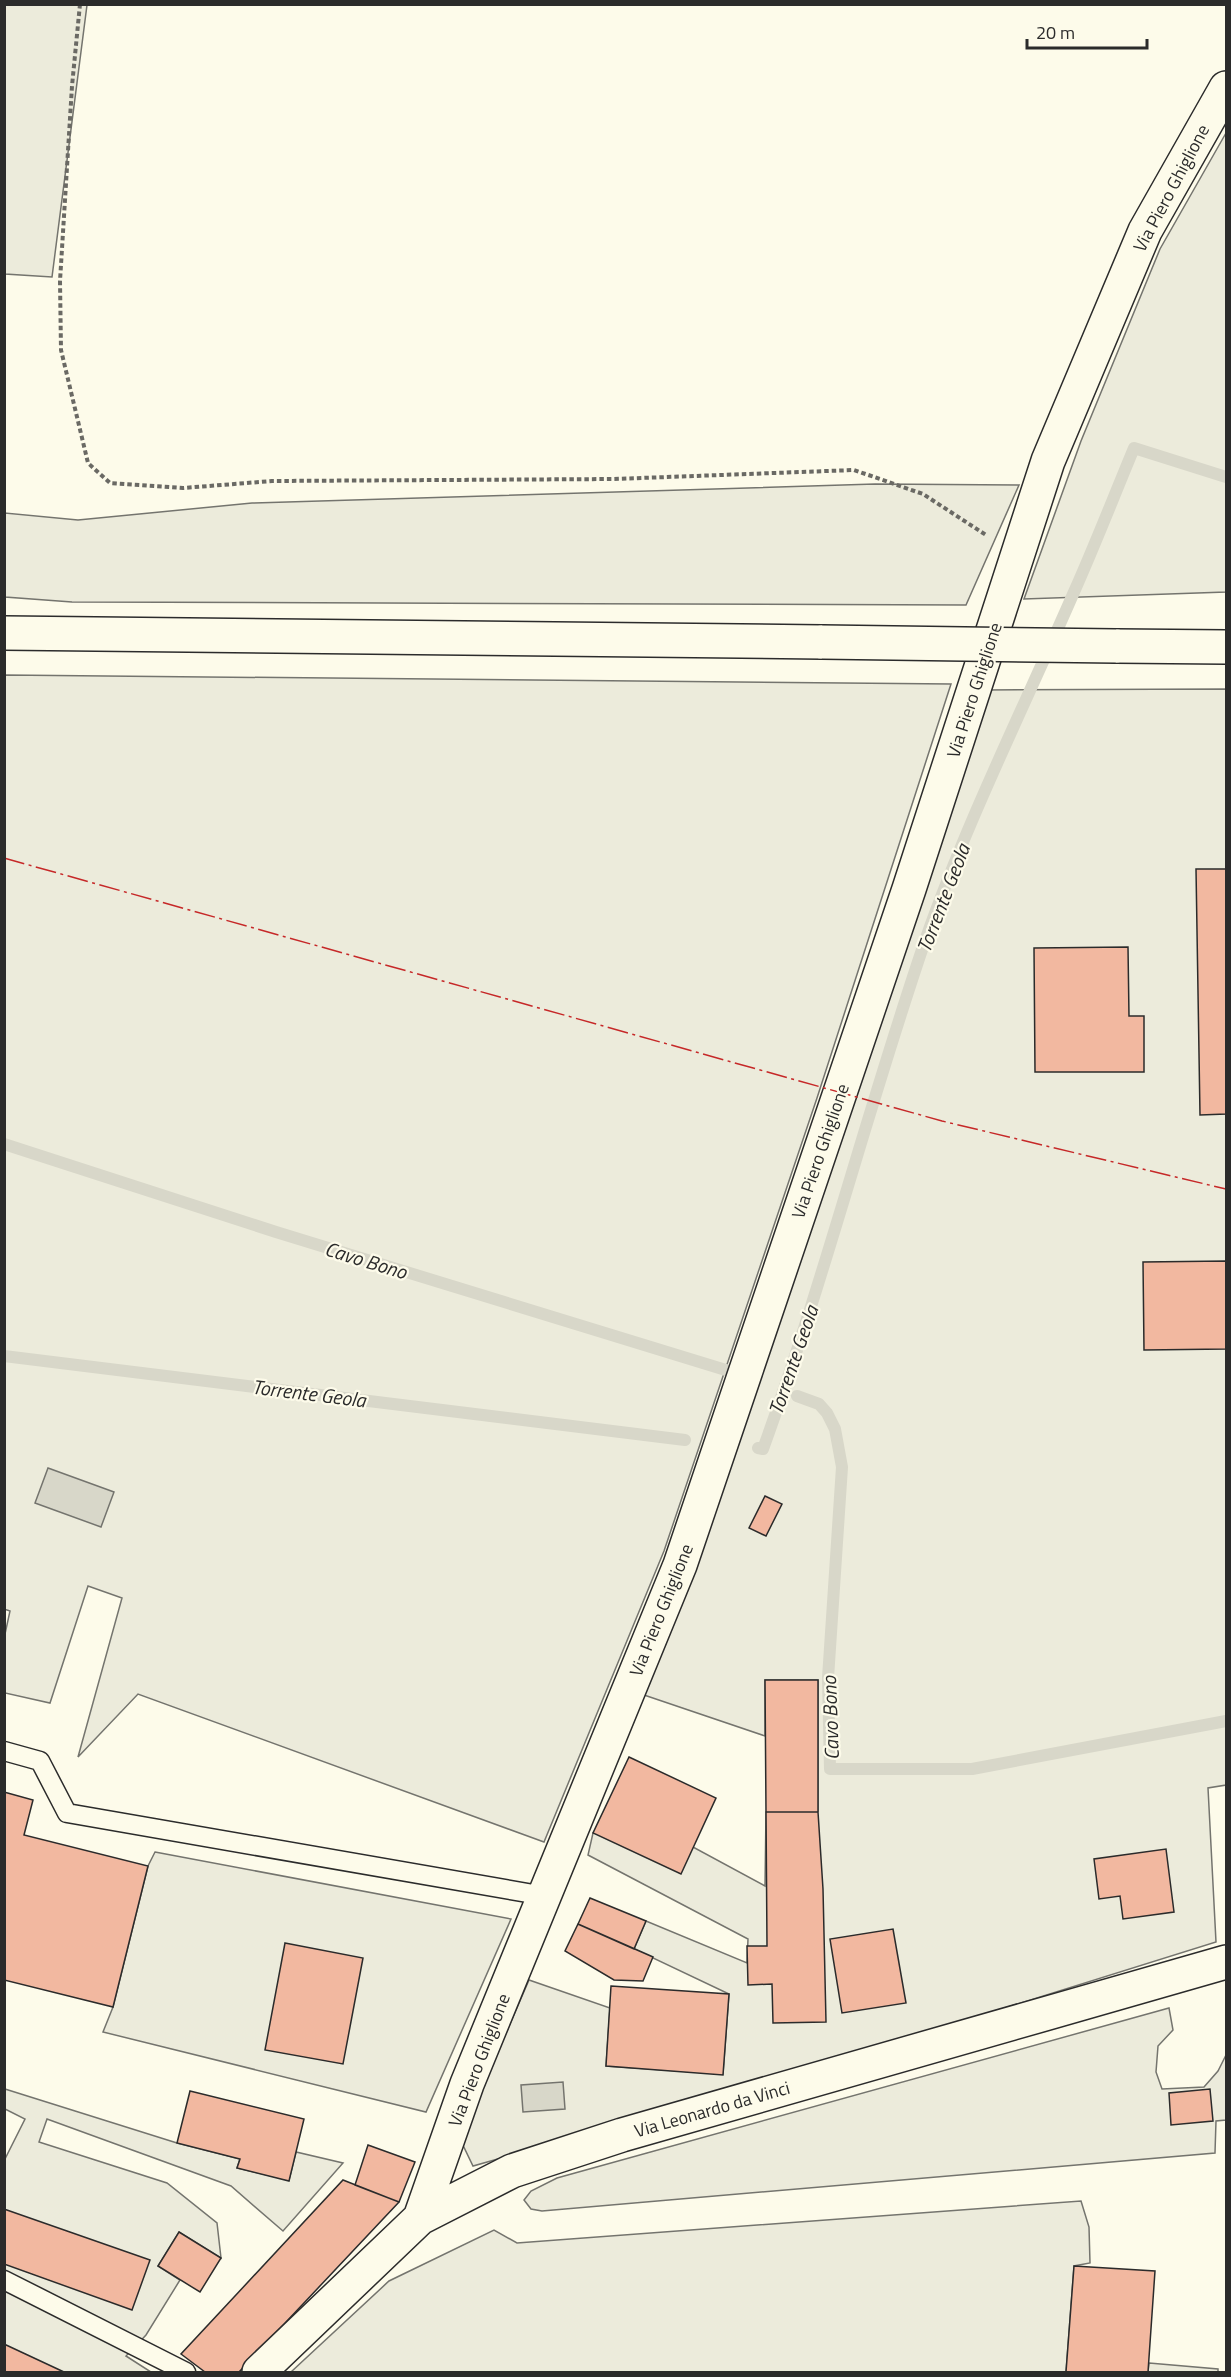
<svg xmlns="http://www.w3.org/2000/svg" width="1231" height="2377" font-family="'Titillium Web',sans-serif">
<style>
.green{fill:#ecebdb;stroke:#74746e;stroke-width:1.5}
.water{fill:#d8d7c9;stroke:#74746e;stroke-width:1.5}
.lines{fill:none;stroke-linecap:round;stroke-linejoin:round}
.stream{stroke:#d8d7c9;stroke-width:12}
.building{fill:#f2b8a0;stroke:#2b2b2b;stroke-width:1.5}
.lane-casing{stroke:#2b2b2b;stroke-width:21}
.secondary-casing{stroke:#2b2b2b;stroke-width:36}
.highway-casing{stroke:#2b2b2b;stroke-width:36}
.path{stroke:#6a6964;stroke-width:4;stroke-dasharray:4.5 3;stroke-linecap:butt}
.lane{stroke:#fdfbea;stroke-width:18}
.secondary{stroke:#fdfbea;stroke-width:33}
.highway{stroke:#fdfbea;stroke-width:33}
.highway-bridge-casing{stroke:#2b2b2b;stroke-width:36;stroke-linecap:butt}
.highway-bridge{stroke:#fdfbea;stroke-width:33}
.power{stroke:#c62828;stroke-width:1.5;stroke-dasharray:21 4.5 3 4.5;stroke-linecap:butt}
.labels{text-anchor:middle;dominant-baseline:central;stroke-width:4.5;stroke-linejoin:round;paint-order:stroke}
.street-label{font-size:18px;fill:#2b2b2b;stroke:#fdfbea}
.water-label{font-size:20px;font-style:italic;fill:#2b2b2b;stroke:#fdfbea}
</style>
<rect width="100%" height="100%" fill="#fdfbea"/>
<path class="green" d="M4,5H87L52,277L5,274Z
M1226,133V592L1024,599L1081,441L1160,249Z
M875,484L1019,485L966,605L72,602L5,597V513L78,520L252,503Z
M5,675L951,684L817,1098L664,1551L544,1842L138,1694L78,1757L122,1598L88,1586L50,1703L5,1693V1634L10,1611L4,1609Z
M1226,689V1785L1208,1788L1216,1942L774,2080L473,2166L460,2139L529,1980L610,2008L606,2066L723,2074L729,1994L634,1949L646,1921L747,1963L748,1939L588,1855L593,1833L693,1847L765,1886L766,1812L818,1811V1680H765V1736L644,1695L984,690Z
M155,1852L511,1919L426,2112L103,2032L113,2007L148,1866Z
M1169,2008L1173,2030L1158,2046L1156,2072L1162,2089L1204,2087L1218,2071L1226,2055V2120L1216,2121L1215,2153L542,2211L531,2209L524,2200L531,2191L557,2178Z
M5,2089L177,2143L240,2159L237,2168L289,2180L296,2152L343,2163L283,2231L231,2186L47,2119L39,2142L167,2183L217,2223L221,2258L179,2232L158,2266L180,2280L146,2335L126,2356L151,2372H5L4,2161L25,2119L5,2109Z
M1081,2201L1089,2227L1090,2263L1074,2266L1066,2372H291L389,2281L494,2230L517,2243Z
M1149,2363L1218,2369V2372H1148Z"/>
<path class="water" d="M48,1468L114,1492L101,1527L35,1503Z
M563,2082L565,2109L523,2112L521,2085Z"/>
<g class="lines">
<path class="stream" d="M4,1144L276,1232L729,1371
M4,1356L685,1440
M797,1396L819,1404L827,1413L835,1429L842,1467L828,1678L830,1769H972L1226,1721
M758,1448L763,1449C824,1281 868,1107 926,938C968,819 1024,707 1074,592C1095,545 1114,496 1134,448L1226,477"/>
</g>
<path class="building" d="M1196,869H1226V1114L1200,1115Z
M1128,947L1129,1016H1144V1072H1035L1034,948Z
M1226,1261V1349L1144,1350L1143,1262Z
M765,1496L782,1504L766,1536L749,1528Z
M765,1680H818V1812H766Z
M629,1757L716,1798L681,1874L593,1833Z
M4,1792L33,1800L24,1835L148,1866L113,2007L4,1980Z
M766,1812H818L823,1889L826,2022L773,2023L772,1984L748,1985L747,1946H767Z
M1166,1849L1174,1912L1123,1919L1120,1896L1099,1899L1094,1859Z
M590,1898L646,1921L634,1949L578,1924Z
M578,1924L653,1957L643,1981L614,1980L565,1951Z
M893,1929L906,2003L842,2013L830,1939Z
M285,1943L363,1958L343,2064L265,2050Z
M611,1986L729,1994L723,2075L606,2066Z
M1210,2089L1213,2121L1171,2125L1169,2093Z
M190,2091L304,2119L289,2181L237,2168L240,2159L177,2143Z
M368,2145L415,2162L399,2202L355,2185Z
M343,2180L399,2202L239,2372H205L181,2354Z
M4,2209L150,2260L132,2310L4,2264Z
M179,2232L221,2258L200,2292L158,2266Z
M1074,2266L1155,2271L1148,2372H1066Z
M4,2344L64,2372H4Z"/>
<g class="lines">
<g class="lane-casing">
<path id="lane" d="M4,1751L40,1761L67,1813L545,1896
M4,2280L186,2372"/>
</g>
<g class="secondary-casing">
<path id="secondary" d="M420,2218L467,2084L680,1565L909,889L1048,461L1145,231L1226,88
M259,2372L420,2218L512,2171L622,2135L1226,1962"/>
</g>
<g class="highway-casing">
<path id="highway" d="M4,633L822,642
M1116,646L1226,647"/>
</g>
<path class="path" d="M80,4L72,86L60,281L61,350L88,463L110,483L183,488L272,481L614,479L854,470L923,494L986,535"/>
<use href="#lane" class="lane"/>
<use href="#secondary" class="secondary"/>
<use href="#highway" class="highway"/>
<g class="highway-bridge-casing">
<path id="highway-bridge" d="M822,642L1116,646"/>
</g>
<use href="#highway-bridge" class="highway-bridge"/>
<path class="power" d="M4,858L942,1121L1226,1189"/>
</g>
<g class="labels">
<g class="street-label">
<text transform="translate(1171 188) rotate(-62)">Via Piero Ghiglione</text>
<text transform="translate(974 690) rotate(-72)">Via Piero Ghiglione</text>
<text transform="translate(820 1151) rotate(-71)">Via Piero Ghiglione</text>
<text transform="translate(661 1610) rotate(-68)">Via Piero Ghiglione</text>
<text transform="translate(479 2060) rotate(-69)">Via Piero Ghiglione</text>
<text transform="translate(712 2109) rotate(-16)">Via Leonardo da Vinci</text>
</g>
<g class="water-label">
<text transform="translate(943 898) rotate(-69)">Torrente Geola</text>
<text transform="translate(366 1260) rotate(17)">Cavo Bono</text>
<text transform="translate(793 1360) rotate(-71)">Torrente Geola</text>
<text transform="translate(309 1393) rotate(7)">Torrente Geola</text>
<text transform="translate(830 1718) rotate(-92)">Cavo Bono</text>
</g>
</g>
<rect width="1231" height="2377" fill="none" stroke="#2b2b2b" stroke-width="12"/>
<path d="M1027 39v9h120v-9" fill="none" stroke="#2b2b2b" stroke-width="3"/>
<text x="1036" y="39" font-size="18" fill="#2b2b2b" stroke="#fdfbea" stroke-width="4.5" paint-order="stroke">20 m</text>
</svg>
